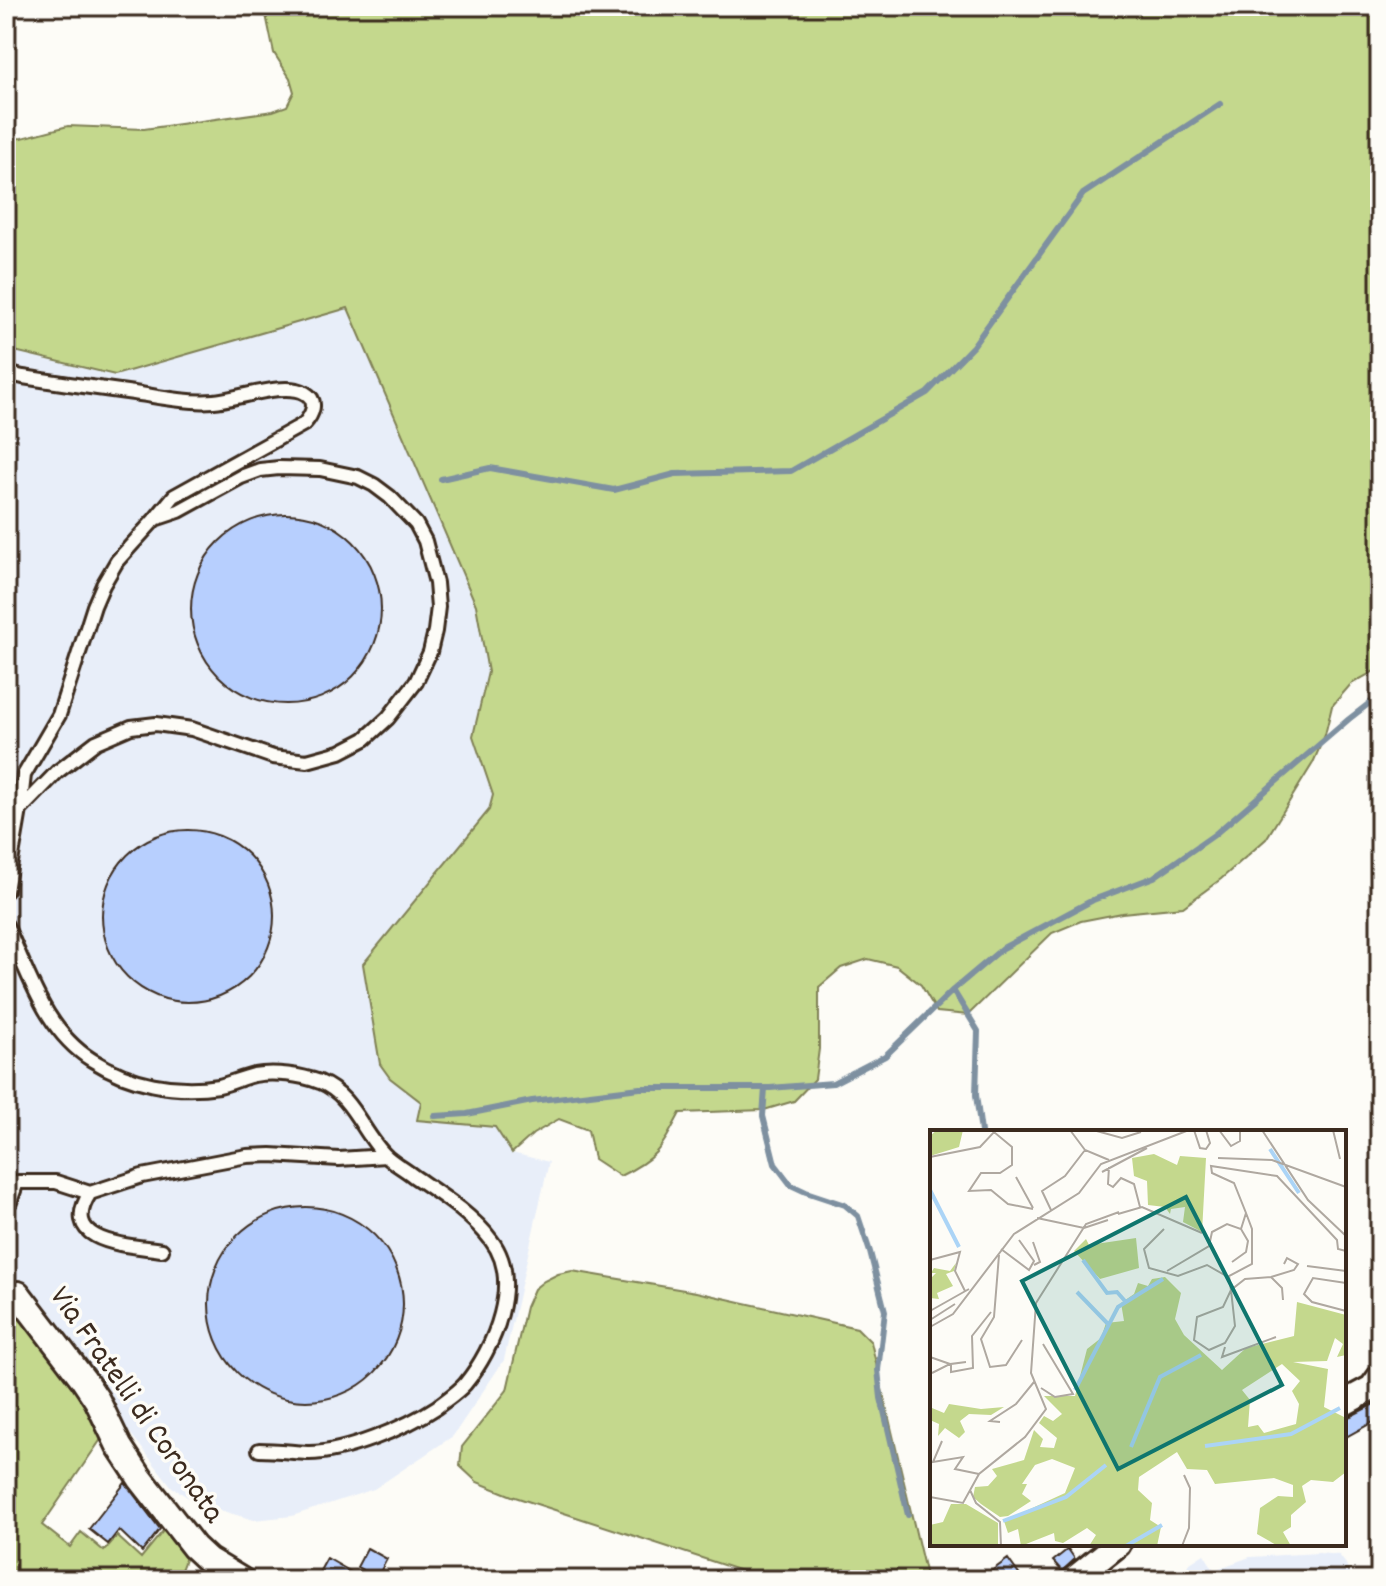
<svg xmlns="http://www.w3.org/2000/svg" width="1386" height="1586" font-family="Dekko,sans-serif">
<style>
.built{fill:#e8eef9}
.green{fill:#c4d88d;stroke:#808156;stroke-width:2}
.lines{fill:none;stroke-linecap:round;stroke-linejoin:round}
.stream{stroke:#7e90a0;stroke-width:6}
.building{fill:#b7cffe;stroke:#3b2a1e;stroke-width:2}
.lane-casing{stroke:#3b2a1e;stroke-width:18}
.street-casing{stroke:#3b2a1e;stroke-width:30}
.lane{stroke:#fdfcf7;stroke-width:12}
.street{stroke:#fdfcf7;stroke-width:24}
.labels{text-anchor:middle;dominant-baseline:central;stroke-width:7;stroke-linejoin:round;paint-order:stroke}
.street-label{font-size:32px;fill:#3b2a1e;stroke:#fdfcf7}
.inset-river{fill:none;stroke:#abd4f6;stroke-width:4}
.inset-road{fill:none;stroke:#afa8a0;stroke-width:2}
.view{fill:#0f766e;fill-opacity:0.15;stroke:#0f766e;stroke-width:4}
.inset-edge{fill:none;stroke:#3b2a1e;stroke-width:4}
</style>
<rect width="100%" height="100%" fill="#fdfcf7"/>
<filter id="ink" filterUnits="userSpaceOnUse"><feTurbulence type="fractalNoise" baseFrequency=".0125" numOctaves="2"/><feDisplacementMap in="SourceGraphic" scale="16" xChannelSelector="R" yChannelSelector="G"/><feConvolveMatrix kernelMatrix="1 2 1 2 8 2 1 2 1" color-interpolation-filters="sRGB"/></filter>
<g filter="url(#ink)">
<path class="built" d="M348,308L476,605L488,672L473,736L493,795L489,810L363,964L390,1078L421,1102L417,1120L496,1127L512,1153L549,1162L504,1360L453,1436L374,1489L292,1516L254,1520L198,1504L172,1487L16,1286L6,1293V349L115,374Z
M1319,1553L1339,1555L1346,1564L1352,1580H1174L1190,1563L1204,1554L1214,1570L1250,1557Z"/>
<path class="green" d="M267,6H1380V668L1351,684L1332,706L1325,735L1313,763L1266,839L1221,879L1183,907L1122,913L1081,921L1052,933L968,1015L937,1012L921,985L897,966L868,959L841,968L819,987V1049L815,1079L794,1101L764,1110L680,1113C661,1149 657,1158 620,1176L594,1159L588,1130L559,1119L533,1134L512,1153L495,1127L417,1120L421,1102L390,1078L380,1064L363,964L489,810L493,795L473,736L488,672L476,605L348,308L115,375L6,349V139L22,138L68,126L144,129L273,111L287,106L294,92L290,78L274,53L265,10Z
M572,1271L696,1292L857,1328L871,1342L927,1580H769L512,1496L477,1482L460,1466L462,1447L507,1390L526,1307L534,1289L544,1281L558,1274Z
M17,1303L106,1432L42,1525L70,1547L81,1532L104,1551L117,1536L141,1558L167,1526L188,1552L177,1580H6V1316Z"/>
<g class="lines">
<path class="stream" d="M441,479L490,468L614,490L675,474L791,471L927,393L973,346L1083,194L1220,104
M953,990L978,1031L976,1095L981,1132
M765,1088L763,1116L775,1164L791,1185L806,1192L845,1205L858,1216L870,1252L885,1311L878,1370L881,1398L908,1515
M435,1116L467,1114L532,1101L640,1088H770L833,1083L885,1056L953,990L1003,948L1093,900L1154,877L1214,835L1349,719L1380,695"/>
</g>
<path class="building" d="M191 609a95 95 0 1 1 190 0a95 95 0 1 1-190 0Z
M102 916a86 86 0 1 1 172 0a86 86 0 1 1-172 0Z
M209 1304a97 97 0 1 1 194 0a97 97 0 1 1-194 0Z
M1374,1404L1380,1418L1344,1438V1418L1351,1416Z
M125,1483L160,1529L142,1552L119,1530L108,1544L89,1529Z
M367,1548L387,1559L377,1578L357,1567Z
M1068,1549L1075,1559L1062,1571L1053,1561Z
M327,1558L365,1580H315Z
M1008,1559L1023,1580H979Z"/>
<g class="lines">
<g class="lane-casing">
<path id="lane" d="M6,373L23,377C60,383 97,388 134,393C160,397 187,403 214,401C238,399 285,381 305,393C319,401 312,415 304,424L174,496L155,519
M6,812L20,810L57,772L96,742L131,727L156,724L192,729L273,757L307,761L340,752L365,739L388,718L416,682L430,652L435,631L438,607L436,583L425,541L416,524L390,497L374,485L358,477L320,469L279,468L260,470L241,477L179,511L155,519L117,561L103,585L94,606L59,715L24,775L20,810L6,891
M6,925C29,973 44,1030 92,1060C130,1084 175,1093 219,1086C231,1083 242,1078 254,1075C274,1071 301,1075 320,1082C353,1095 363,1135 387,1157C395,1164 404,1169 412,1175C438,1193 472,1214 491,1240C523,1281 494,1349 465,1384C457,1393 446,1400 437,1407C407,1427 343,1454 307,1453C291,1452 275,1450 259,1450
M90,1193C57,1244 130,1245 162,1250
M6,1207L10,1202L17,1182H56L90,1193L142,1176L247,1156L271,1155L339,1159L386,1156"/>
</g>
<g class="street-casing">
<path id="street" d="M18,1294L83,1379L97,1400L119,1446L140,1478L194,1547L208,1560L241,1580
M1344,1403L1372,1388L1380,1377
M1073,1580L1118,1544"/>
</g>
<use href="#lane" class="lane"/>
<use href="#street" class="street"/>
</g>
</g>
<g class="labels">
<g class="street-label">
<text transform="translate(135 1406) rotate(55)">Via Fratelli di Coronata</text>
</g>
</g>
<g transform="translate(930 1130)">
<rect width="416" height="416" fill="#fdfcf7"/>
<path d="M7,0H33L29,17L0,26V6ZM224,24L247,35L250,26L276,28L272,102L253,92L255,77L241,79L240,84L235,77L218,75L217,51L204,46L202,28ZM206,108L209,138L170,149L144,121L156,109L159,115ZM26,133L24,141L16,144L23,156L7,163L9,169L0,168V149L6,143H1L4,138L20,141ZM235,147L251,163L245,189L254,205L292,240L316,218L364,206L367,172L416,185V225L407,227L413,214L405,208L397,231L363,232L398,239L394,277L414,287L416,342L403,352L381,350L372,356L376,372L361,385V397L353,402L361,416H348L327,404L330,378L348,366L363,367V355L344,348L285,354L277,340L257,339L247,322L209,347L208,360L222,373L220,390L231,397L227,416H159L166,405L157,398L133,413L125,411L124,403L91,416L88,399L78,403L74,391L135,363L145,338L122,329L105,335L92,354H97L92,364L101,371L78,386L70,387L51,374L43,367L45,357L58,356L67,346L62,339L94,330L104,300L113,309L110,317L124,318L127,308L109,293L114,286L123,291L132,284L114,266H145L157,219L171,208L176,193L194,191L191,173L204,164L208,153L218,156L222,149ZM352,234L370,251L362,261L369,274L366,294L334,303L328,295L318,297L320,270L312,260ZM19,274L51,279L74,277L61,285L39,284L30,291L35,302L29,308L15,298L8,306L9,294L0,290L2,278L14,283ZM21,374H36L68,393V416H0V395L13,392Z" fill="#c4d88d" fill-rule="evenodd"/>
<path class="inset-river" d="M340,19L369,63M0,60L29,117M153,130L177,163L187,162L195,171M147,162L179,195M145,260L188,177L233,149M275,316L361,304L410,278M201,317L230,247L271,225M73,391L136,367L176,335M196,416L232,395"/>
<path class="inset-road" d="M140,0L155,20L179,30M163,0L192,8L211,2M264,0L270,18L276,19L280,13L276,0M289,0L301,16L310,11V0M332,0L378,70L416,106M403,0L410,29M0,27L50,17L64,2L82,17V35L70,43H51L39,61L61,60L78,74L103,79M288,28L342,30L416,57M179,37L178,54L183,57L191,48L204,54L210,77M172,42L217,18M86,47L103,78M121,80L112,61L135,46L155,20M316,83L322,99V134L299,146L301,160L293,177L267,187L264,210L279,220L295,213L305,196L301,160L315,149L341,147L352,158L353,170M188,84L212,77L272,103M107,88L154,98L178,90M234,99L214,119L219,138L248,146L277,135L298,147M311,99L316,83L304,53L282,43L281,36L347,46L407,110L408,119L416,121M103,112L110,132L104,135M71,119L99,140L104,131L89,110M69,125L64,187L51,209L60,237L76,235L92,210M0,130L30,122L25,141L35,161M377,136L416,141M237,141L279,116L282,102L297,94L311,99L318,111L316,122L302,132M341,147L364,140L368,134L357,128L354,134M416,153L383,148L374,164L382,172L416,181M0,181L39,159M0,190L25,174M0,197L23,184L84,104L149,63L171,34L259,0M295,217L292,227L346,207M0,227L20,234L2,243M36,232L21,234V242L43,238L42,206L61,182M111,258L125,267L143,264L113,214M70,292L60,291L86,274L104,252M12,311L3,332L33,327L25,339L49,344M40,360L46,373L70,392L71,416M0,367L33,373L49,344L95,307L116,279L101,243L106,173L156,94L189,82M252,416L259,398L260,358L254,345"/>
<path class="view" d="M256,67L352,255L188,339L92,151Z"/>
<rect width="416" height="416" class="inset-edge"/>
</g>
<rect width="1386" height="1586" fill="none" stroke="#fdfcf7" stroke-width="32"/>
<rect x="16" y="16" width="1354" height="1554" fill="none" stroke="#3b2a1e" stroke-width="3" filter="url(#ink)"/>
</svg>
